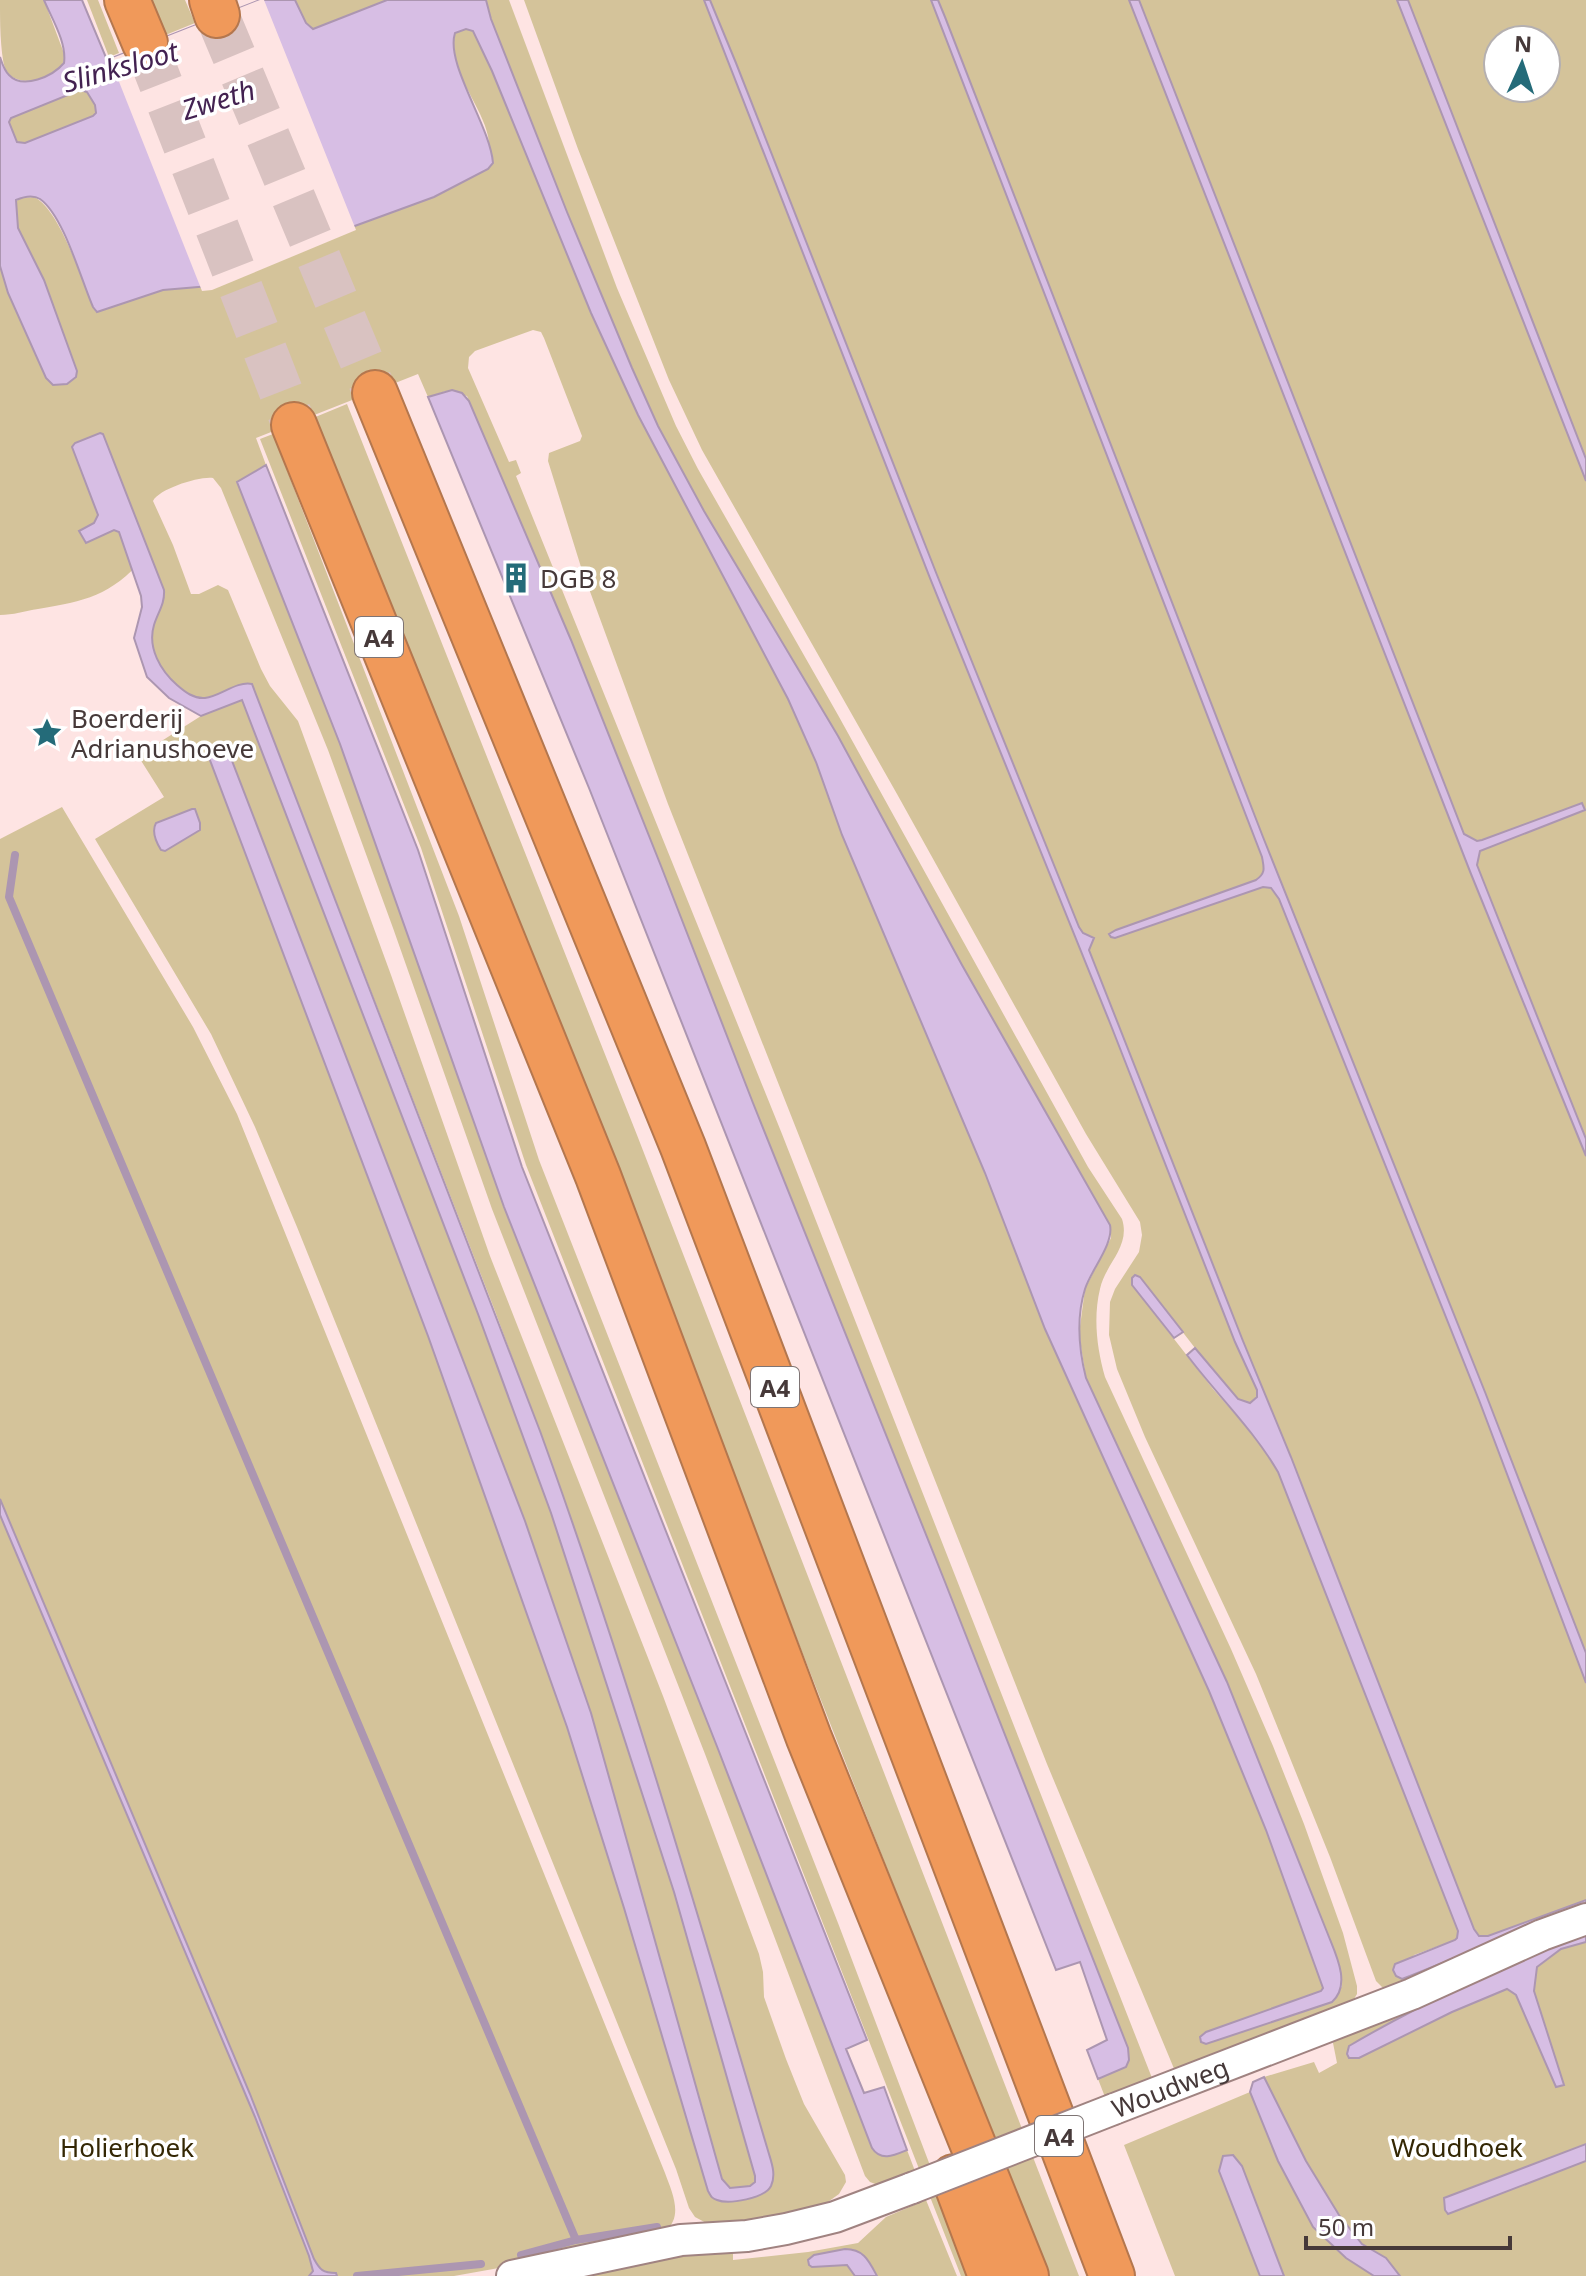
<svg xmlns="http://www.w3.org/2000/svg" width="1586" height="2276" font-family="'Noto Sans',sans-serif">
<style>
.green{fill:#d4c39a;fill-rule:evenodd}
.water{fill:#d7bee4;stroke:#ac96b1;stroke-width:2;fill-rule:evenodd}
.pier{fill:#fee4e3}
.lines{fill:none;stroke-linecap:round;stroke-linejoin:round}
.stream{stroke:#ac96b1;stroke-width:8}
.motorway-tunnel{stroke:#d9c2c1;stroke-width:44;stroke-dasharray:44 22;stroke-linecap:butt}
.minor-casing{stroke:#a08381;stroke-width:34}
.motorway-casing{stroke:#b4774e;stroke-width:48}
.minor{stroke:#fff;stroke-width:30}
.motorway{stroke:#f0995a;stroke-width:44}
.minor-bridge-casing{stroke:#a08381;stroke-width:34;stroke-linecap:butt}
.minor-bridge{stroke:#fff;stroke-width:30}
.labels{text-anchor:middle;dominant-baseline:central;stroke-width:7;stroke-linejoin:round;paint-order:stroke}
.shield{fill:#fff;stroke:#7e7474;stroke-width:2}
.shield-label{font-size:24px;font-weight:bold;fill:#463939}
.poi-label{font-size:26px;fill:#463939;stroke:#fff;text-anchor:start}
.street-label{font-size:26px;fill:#463939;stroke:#fff}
.park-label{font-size:26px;fill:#342704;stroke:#fff}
.water-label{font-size:28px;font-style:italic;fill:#432251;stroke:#fff}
</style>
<rect width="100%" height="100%" fill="#fee4e3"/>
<path class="green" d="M0,0H44L65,56C63,78 17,92 5,69C0,50 0,21 0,0Z
M87,0H98L119,53L109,57Z
M148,0H185L195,23L163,36Z
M295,0H387L313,29L306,23Z
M486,0H509L617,288L676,426L698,469L838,715L1088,1167L1122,1219C1131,1247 1105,1264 1100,1289C1093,1318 1097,1349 1105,1377L1231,1649L1273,1746L1304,1824L1343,1933L1357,1986V1994L1351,2004L1175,2071L1047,1764L668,804L581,567L548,461L549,453L580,441L582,436L544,338L541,332L533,330L475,351L469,357L468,368L509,462L516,460L521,473L516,476L782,1134L1152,2078L1105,2097L1098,2079L1123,2068L1129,2055L1128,2048L753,1103L661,866L571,640L469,401L467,396L446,391L428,397L418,374L256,438L266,465L237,482L340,744L504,1207L718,1749L864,2127L886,2157L907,2150L915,2171L878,2185L870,2182L865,2176L705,1754L492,1209L393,928L328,750L221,488L213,478C199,476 159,489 153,501L173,545L191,594H199L218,585L228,590L261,669L270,686L298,721L391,975L490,1256L663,1696L759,1954L763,1972L764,1997L786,2059L804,2104L845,2175L846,2182L839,2194L818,2209L726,2225H710L695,2217L689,2208L676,2169L297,1227L255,1127L211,1034L95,839L164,797L140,759L141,754L201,716L242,699L478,1314L551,1513L674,1892L755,2176V2182L750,2186L730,2188L722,2179L591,1713L525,1521L229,753L226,747L208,755L428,1336L567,1727L624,1908L708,2191L716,2200L736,2201L773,2171L632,1702L568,1509L495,1311L252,684C235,682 221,697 205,698C194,699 185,692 177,685C161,671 147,648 154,625C158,612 164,604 164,590L101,433L144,558C110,596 86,601 38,609C25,611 13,615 0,615V202L44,280L18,228L15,204L19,198L34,197C61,210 82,283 96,312L163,290L210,286L352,227L434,197L488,169C488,158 490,146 488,136C482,105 445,66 455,33L466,29L473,31L492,71L638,415L788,699L816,762L842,835L985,1173L1045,1329L1209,1691L1266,1830L1323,1988L1321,1991L1202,2034L1342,1987L1338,1961L1327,1932L1227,1682L1086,1378L1079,1334L1085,1289L1111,1238L1110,1225L962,965L838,736L704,511L658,426L632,368L567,212L491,19Z
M524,0H704L930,578L1110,1023L1235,1342L1257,1390V1398C1251,1404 1246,1403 1238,1399L1195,1348L1140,1277L1132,1278V1285L1213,1389L1256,1438L1278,1472L1458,1931L1457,1938L1455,1940L1414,1955L1402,1979L1490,1943L1586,1911L1384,1989L1376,1981L1330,1857L1256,1674L1145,1437L1117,1369L1109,1335L1110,1302L1115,1289L1139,1252L1142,1235L1140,1222L1086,1134L897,794L702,450L669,380L578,149Z
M710,0H931L1262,857C1264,868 1266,873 1256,880L1116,930L1115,938L1263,887L1270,888L1279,899L1479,1400L1586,1683V1900L1488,1936H1479L1474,1929L1291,1457L1243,1341L1089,950L1094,938L1083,933L1079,927L937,575Z
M938,0H1129L1471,874L1586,1156V1653L1485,1392L1263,837Z
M1139,0H1397L1586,481V1139L1477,865L1480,851L1585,810L1583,804L1482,840L1477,841L1464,834Z
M1408,0H1586V459ZM1546,40V88H1498V40Z
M80,90L87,92L95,105L96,113L93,116L25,143L17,142L9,122L11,117Z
M347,404L637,1135L1079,2276H1047L421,681L313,418Z
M273,434L459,916L539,1160L838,1923L972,2276H961L526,1165L421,848L260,439Z
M62,807L193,1027L237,1114L665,2173C672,2192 684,2217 665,2231L537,2261L454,2276H0V839Z
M1586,1942V2276H1284L1242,2166L1233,2155L1223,2156L1219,2171L1260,2276H1175L1124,2145L1250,2092L1256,2105L1273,2096L1264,2077L1314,2062L1319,2073L1337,2063L1333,2043L1336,2034L1547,1960L1561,1949Z
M926,2200L957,2276H550L664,2254L733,2251V2260L808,2252L858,2243L886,2217Z"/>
<path class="water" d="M44,0H82L107,60L260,0H295L306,23L313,29L387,0H486L491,19L567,212L632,368L658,426L704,511L838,736L962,965L1110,1225C1114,1244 1091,1270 1085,1289C1076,1318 1079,1350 1086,1378L1227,1682L1327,1932C1335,1953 1352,1984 1332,2002L1206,2044L1201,2042L1200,2037L1206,2032L1321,1991L1323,1988L1266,1830L1209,1691L1045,1329L985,1173L842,835L816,762L788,699L638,415L591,313L492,71L473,31L466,29L455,33C445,64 490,125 493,163L488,169L434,197L352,227L210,286L163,290L97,312L93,307C81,280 64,216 40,199C32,194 23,197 16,200L18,228L44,280L77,371L76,377L67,384L53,385L46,378L8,293L0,266V57C2,63 4,70 9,75C23,90 53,76 64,63C67,43 52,19 44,0ZM80,90L87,92L95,105L96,113L93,116L25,143L17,142L9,122L11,118Z
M704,0H710L736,63L937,575L1079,927L1083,933L1094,938L1089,950L1243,1341L1291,1457L1474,1929L1479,1936H1488L1586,1900V1905L1410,1976L1402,1979L1396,1976L1393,1970L1395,1964L1455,1940L1457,1938L1458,1931L1278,1472C1253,1429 1217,1395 1187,1355L1195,1348L1238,1399L1250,1403L1257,1397V1390L1235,1342L1110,1023L930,578Z
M931,0H938L945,17L1263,837L1485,1392L1586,1653V1683L1479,1400L1279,899L1271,888L1263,887L1115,938L1111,937L1109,934L1116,930L1256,880C1266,873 1264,868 1262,857Z
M1129,0H1139L1464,834L1477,841L1482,840L1582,803L1585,810L1480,851L1477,865L1586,1139V1156L1471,874Z
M1397,0H1408L1586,459V481Z
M452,390L462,393L469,401L571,640L661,866L753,1103L945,1582L1128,2048L1129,2060L1126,2067L1098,2079L1087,2050L1107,2040L1080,1962L1056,1970L589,788L428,397Z
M100,433L103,434L164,590C165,604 158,612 154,625C147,648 161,671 177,685C185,692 194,699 205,698C221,696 236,681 252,684L540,1431C626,1668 697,1912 769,2154C772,2164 776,2175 771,2186C765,2198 729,2205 717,2200C711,2198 711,2196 708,2191L624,1908L567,1727L428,1336L208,755L207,749L217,743L226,747L229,753L525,1521L591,1713L722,2179L730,2188L750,2186L755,2182V2176L674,1892L551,1513L478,1314L242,700L201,716L169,698L147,677L134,638L142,607L141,596L119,532L114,530L86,543L79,531L94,523L98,515L72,447L75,443Z
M266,465L418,850L522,1167L867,2040L846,2049L864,2093L884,2087L907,2150C895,2155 881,2162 872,2148L718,1749L504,1207L340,744L237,482Z
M192,809H195L200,823V830L165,851L161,850C156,842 151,832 156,823Z
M1135,1275L1140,1277L1183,1332L1174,1338L1132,1285V1278Z
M0,1499L250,2094L314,2259C320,2270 323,2273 336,2273L337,2276H309L313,2271L309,2256L255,2117L0,1515Z
M1586,1931V1942L1561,1949L1537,1967L1534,1991L1564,2085L1556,2087L1516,1995L1507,1989L1452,2012L1359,2058H1349L1347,2054L1349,2046C1425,2001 1505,1966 1586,1931Z
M1264,2077L1306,2161L1339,2215L1362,2244L1386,2258L1400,2276H1374L1346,2258L1313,2227L1278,2161L1250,2092L1253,2082Z
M1586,2144V2161L1448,2214L1445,2210L1444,2198Z
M1233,2155L1242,2166L1284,2276H1260L1219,2171L1223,2156Z
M845,2249C864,2249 869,2261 877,2276H855L847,2265L812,2267L809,2265L808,2260L814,2255Z"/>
<path class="pier" d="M260,0H264L356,230L212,290L202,291L110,59Z"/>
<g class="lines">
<path class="stream" d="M15,855L9,897L576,2240
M521,2255L576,2240L657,2227
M357,2276L481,2264"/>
<path class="motorway-tunnel" d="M217,15L375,393
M145,43L294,425"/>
<g class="minor-casing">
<g id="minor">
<path id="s1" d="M1114,2109L1412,1994L1542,1935L1586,1919"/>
<path d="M512,2276L681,2240L747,2236L786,2229L835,2217L912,2188"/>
</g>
</g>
<g class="motorway-casing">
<path id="motorway" d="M127,0L145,43
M212,0L217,15
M375,393L683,1147L1112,2276
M294,425L598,1176L809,1738L1026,2276
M954,2177L991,2276"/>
</g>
<use href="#minor" class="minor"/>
<use href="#motorway" class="motorway"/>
<g class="minor-bridge-casing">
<path id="minor-bridge" d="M912,2188L1114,2109"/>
</g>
<use href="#minor-bridge" class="minor-bridge"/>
</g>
<defs>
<g id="building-bare" transform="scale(2.4)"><path d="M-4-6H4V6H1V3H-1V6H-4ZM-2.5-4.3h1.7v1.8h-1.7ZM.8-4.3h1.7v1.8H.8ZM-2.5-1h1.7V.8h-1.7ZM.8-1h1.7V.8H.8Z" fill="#246b79" stroke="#fff" stroke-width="2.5" paint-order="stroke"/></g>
<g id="sight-bare" transform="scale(2.4)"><path d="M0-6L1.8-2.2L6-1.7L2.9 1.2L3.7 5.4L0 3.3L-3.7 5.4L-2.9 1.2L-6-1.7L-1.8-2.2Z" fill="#246b79" stroke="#fff" stroke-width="2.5" paint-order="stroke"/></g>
</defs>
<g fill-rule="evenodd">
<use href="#building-bare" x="516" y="578"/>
<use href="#sight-bare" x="47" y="733"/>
</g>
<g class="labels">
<g class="shield">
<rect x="355" y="617" width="48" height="40" rx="6"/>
<rect x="751" y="1367" width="48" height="40" rx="6"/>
<rect x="1035" y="2116" width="48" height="40" rx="6"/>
</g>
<g class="shield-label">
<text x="379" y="637">A4</text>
<text x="775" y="1387">A4</text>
<text x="1059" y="2136">A4</text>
</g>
<g class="poi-label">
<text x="540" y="578">DGB 8</text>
<text x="71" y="718">Boerderij<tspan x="71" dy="30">Adrianushoeve</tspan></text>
</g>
<g class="street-label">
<text stroke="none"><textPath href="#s1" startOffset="60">Woudweg</textPath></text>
</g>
<g class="park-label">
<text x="127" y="2147">Holierhoek</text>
<text x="1457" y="2147">Woudhoek</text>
</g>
<g class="water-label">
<text transform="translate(120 66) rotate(-16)">Slinksloot</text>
<text transform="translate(218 99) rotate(-17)">Zweth</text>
</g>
</g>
<g transform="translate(1522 64) rotate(3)"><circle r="38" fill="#ffffff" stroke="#b5b0b0" stroke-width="2"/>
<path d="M0-6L14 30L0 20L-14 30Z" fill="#246b79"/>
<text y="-12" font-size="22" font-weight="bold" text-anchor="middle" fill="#463939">N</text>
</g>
<path d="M1306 2236v12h204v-12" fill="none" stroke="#463939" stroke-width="4"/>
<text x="1318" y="2236" font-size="24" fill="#463939" stroke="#ffffff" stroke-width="6" paint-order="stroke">50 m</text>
</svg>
